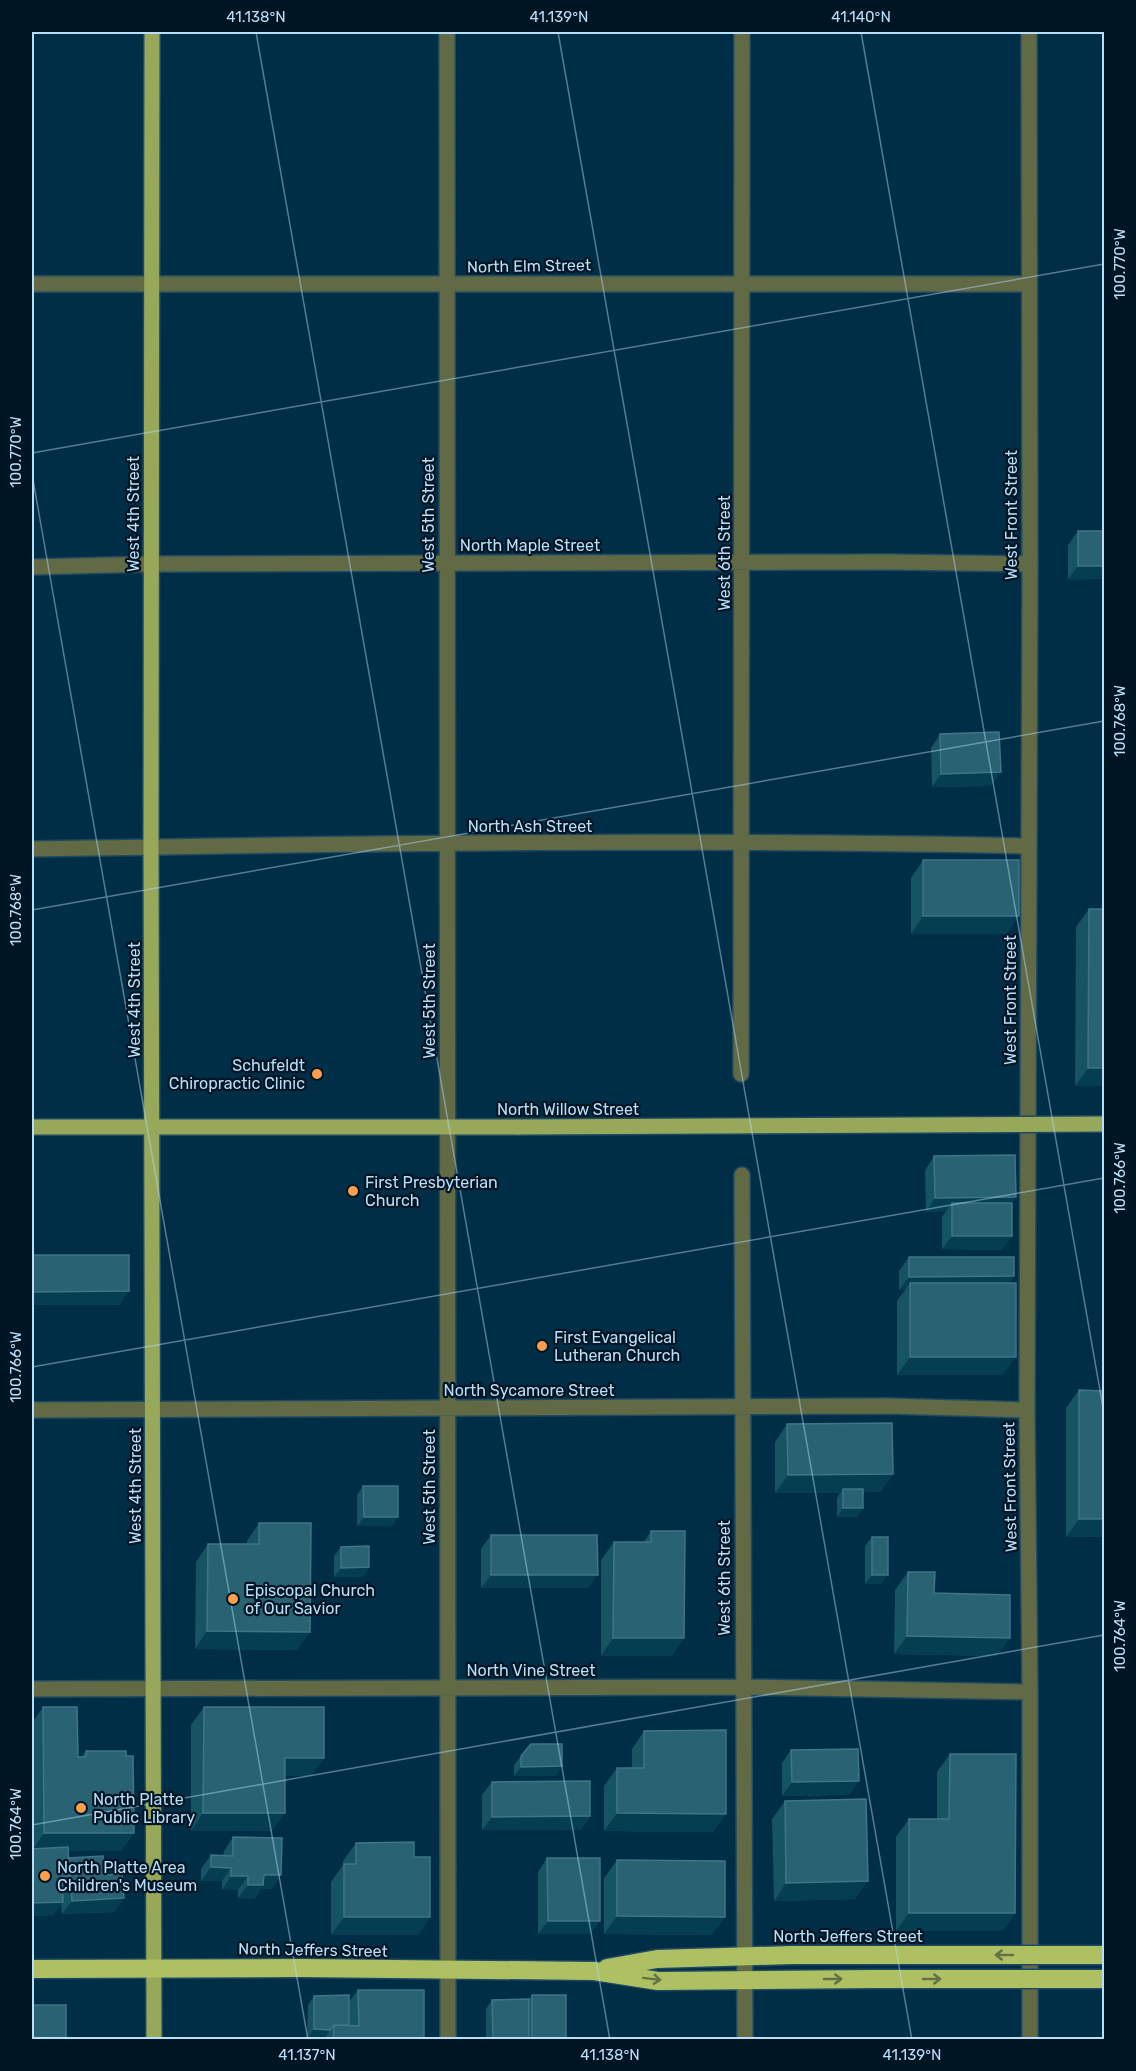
<svg xmlns="http://www.w3.org/2000/svg" width="1136" height="2071" font-family="Rubik,sans-serif">
<style>
.lines{fill:none;stroke-linecap:round;stroke-linejoin:round}
.minor-casing{stroke:#1e4a62;stroke-width:18}
.major-casing{stroke:#1e4a62;stroke-width:18}
.highway-casing{stroke:#1e4a62;stroke-width:21}
.minor{stroke:#616945;stroke-width:15}
.major{stroke:#98a85b;stroke-width:15}
.highway{stroke:#aec062;stroke-width:18}
.major-bridge-casing{stroke:#1e4a62;stroke-width:18;stroke-linecap:butt}
.highway-bridge-casing{stroke:#1e4a62;stroke-width:21;stroke-linecap:butt}
.major-bridge{stroke:#98a85b;stroke-width:15}
.highway-bridge{stroke:#aec062;stroke-width:18}
.wall{fill:#165363}
.shaded-wall{fill:#063e51}
.building{fill:#286273;stroke:#3e7688;stroke-width:1.5}
.oneway{stroke:#607346}
.ticks{fill:none;stroke:#b9def8;stroke-width:1.5;stroke-opacity:0.45}
.poi-dot{fill:#fb9e50;stroke:#001523;stroke-width:2}
.labels{text-anchor:middle;dominant-baseline:central;stroke-width:4.5;stroke-linejoin:round;paint-order:stroke}
.street-label{font-size:16px;fill:#b9def8;stroke:#001523}
.poi-label{font-size:16px;fill:#b9def8;stroke:#001523;text-anchor:start}
.neatline{fill:none;stroke:#b9def8;stroke-width:2}
.ticks-label{font-size:15px;text-anchor:middle;fill:#b9def8}
</style>
<rect width="100%" height="100%" fill="#002e46"/>
<g class="lines">
<g class="minor-casing">
<path id="minor" d="M447,32L448,2040
M1029,32L1030,564L1027,1410L1030,1692V2040
M32,284H1028
M32,567L151,564L889,562L1030,564
M32,849C364,843 697,839 1029,846
M741,1074L742,32
M742,1175L745,2040
M32,1410L889,1406L1027,1410
M32,1689L743,1687L1030,1692"/>
</g>
<g class="major-casing">
<path id="major" d="M152,32L151,847L154,2040
M32,1127H519"/>
</g>
<g class="highway-casing">
<path id="highway" d="M607,1968L657,1959L792,1955
M32,1969L300,1968L594,1971L658,1981L874,1979"/>
</g>
<use href="#minor" class="minor"/>
<use href="#major" class="major"/>
<use href="#highway" class="highway"/>
<g class="major-bridge-casing">
<path id="major-bridge" d="M519,1127L1104,1124"/>
</g>
<g class="highway-bridge-casing">
<path id="highway-bridge" d="M792,1955H1104
M874,1979H1104"/>
</g>
<use href="#major-bridge" class="major-bridge"/>
<use href="#highway-bridge" class="highway-bridge"/>
</g>
<path class="wall" d="M1078,531H1104L1068,580V545Z
M940,734L991,786L932,787L931,748Z
M923,860L1006,934H911V878Z
M1089,909L1104,1086H1075L1076,927Z
M934,1156L1011,1203L1002,1250L942,1249V1217L946,1211L926,1212L925,1170Z
M909,1257L1014,1276L1009,1283L1003,1375H897V1301L905,1290H899V1271Z
M1079,1390L1104,1391V1537H1066V1408Z
M787,1424L893,1474L880,1492H863L857,1517H837V1498L840,1493H775V1442Z
M363,1486L392,1526H357V1495Z
M259,1523L297,1650L195,1649L196,1562L208,1544H247V1541Z
M651,1531L672,1656H601V1560L614,1542H644Z
M491,1535L588,1588H481V1549Z
M872,1537L881,1584H865V1546Z
M341,1547L369,1567L363,1577H334V1556Z
M908,1572L934,1593L997,1656L894,1654L895,1590Z
M43,1707L78,1757H81L86,1751L134,1833L121,1851H68V1859L69,1858L104,1875L114,1912L62,1914L61,1904L53,1915L32,1916V1723Z
M204,1707L311,1776H285L272,1831H191V1725Z
M644,1731L726,1814L713,1832L604,1831V1786L617,1768H632V1749Z
M791,1750L849,1795L782,1796V1763Z
M950,1754L1015,1913L1002,1931H896V1837L909,1819H937V1772Z
M521,1756L556,1776H514V1765Z
M492,1782L590,1816L581,1830H482V1795Z
M785,1801L855,1899L774,1901L772,1819Z
M233,1837L281,1875L272,1889H261L254,1899L238,1898V1890H222V1881H201V1869L211,1855L223,1856L224,1851Z
M356,1843L414,1857L430,1917L418,1935H331V1882L343,1865V1861Z
M547,1858L600,1921L590,1934H538V1872Z
M617,1860L712,1935L604,1934V1878Z
M358,1990L424,2040H324L307,2038L308,2005L314,1996L349,2002Z
M532,1995L566,2040H486V2009L492,2000L529,1999Z"/>
<path class="shaded-wall" d="M1078,566H1104V579L1068,580Z
M1001,772L991,786L932,787L941,774Z
M923,916H1019L1006,934H911Z
M1088,1068H1104V1086H1075Z
M1016,1197L1006,1211L952,1203L946,1211L926,1212L935,1198Z
M952,1236H1012L1002,1250L942,1249Z
M1014,1276L1005,1290L910,1283L905,1290H899L909,1277Z
M129,1291L120,1305H32V1292Z
M910,1357H1016L1003,1375H897Z
M893,1474L880,1492L843,1493V1489L840,1493H775L788,1475Z
M843,1508H863L857,1517H837Z
M364,1517H398L392,1526H357Z
M1079,1519H1104V1537H1066Z
M369,1567L363,1577H334L341,1568Z
M491,1575H598L588,1588H481Z
M872,1575H888L881,1584H865Z
M207,1631L310,1632L297,1650L195,1649Z
M907,1636L1010,1638L997,1656L894,1654Z
M613,1638H684L672,1656H601Z
M285,1758H324L311,1776H272Z
M562,1766L556,1776H514L521,1767Z
M859,1781L849,1795L782,1796L792,1782Z
M203,1813H285L272,1831H191Z
M617,1813L726,1814L713,1832L604,1831Z
M590,1816L581,1830H482L492,1817Z
M44,1833H134L121,1851H32Z
M211,1867L231,1868L222,1881H201Z
M264,1875H281L272,1889H261L254,1899L238,1898L248,1885Z
M69,1876L59,1890L62,1877Z
M231,1876H248L238,1890H222Z
M868,1881L855,1899L774,1901L786,1883Z
M124,1898L114,1912L62,1914L72,1901Z
M63,1902L53,1915L32,1916V1903Z
M909,1913H1015L1002,1931H896Z
M617,1916L725,1917L712,1935L604,1934Z
M344,1917H430L418,1935H331Z
M548,1921H600L590,1934H538Z
M314,2029L330,2030L324,2039L307,2038Z"/>
<path class="building" d="M1078,531H1104V566H1078Z
M999,732L1001,772L941,774L940,734Z
M923,860H1019V916H923Z
M1089,909H1104V1068H1088Z
M1015,1155L1016,1197L935,1198L934,1156Z
M952,1203H1012V1236H952Z
M32,1255H129V1291L32,1292Z
M909,1257H1014V1276L909,1277Z
M910,1283H1016V1357H910Z
M1079,1390L1104,1391V1519H1079Z
M892,1423L893,1474L788,1475L787,1424Z
M363,1486H398V1517H364Z
M843,1489H863V1508H843Z
M259,1523H311L310,1632L207,1631L208,1544H259Z
M651,1531H685L684,1638H613L614,1542H651Z
M491,1535H597L598,1575H491Z
M872,1537H888V1575H872Z
M369,1546V1567L341,1568V1547Z
M908,1572H935L934,1593L1010,1595V1638L907,1636Z
M43,1707H77L78,1757H86V1751H126V1756H133L134,1833H44Z
M204,1707H324V1758H285V1813H203Z
M726,1730V1814L617,1813V1768H644V1731Z
M531,1744H562V1766L521,1767V1756Z
M858,1749L859,1781L792,1782L791,1750Z
M950,1754H1016L1015,1913H909V1819H949Z
M590,1781V1816L492,1817V1782Z
M866,1799L868,1881L786,1883L785,1801Z
M233,1837L282,1838L281,1875H264L263,1885H248V1876H231V1868L211,1867V1855L233,1856Z
M414,1842V1857H430V1917H344V1864H356V1843Z
M68,1847L69,1876L62,1877L63,1902L32,1903V1849Z
M103,1856L104,1875L122,1874L124,1898L72,1901L69,1858Z
M547,1858H600V1921H548Z
M617,1860L725,1861V1917L617,1916Z
M358,1990H424V2040H333L334,2025L359,2026Z
M349,1995V2025H334L330,2030L314,2029V1996Z
M532,1995H566V2040H532Z
M529,1999V2040H493L492,2000Z
M32,2005H66V2040H32Z"/>
<defs><path id="oneway-shaft" d="M-6 0H5M1.5-3L5.5 0L1.5 3" fill="none" stroke-width="1.6" stroke-linecap="round" stroke-linejoin="round" transform="scale(1.5)"/></defs>
<g class="oneway">
<use href="#oneway-shaft" transform="translate(1004 1955) rotate(180)"/>
<use href="#oneway-shaft" transform="translate(652 1979) rotate(7)"/>
<use href="#oneway-shaft" transform="translate(833 1979)"/>
<use href="#oneway-shaft" transform="translate(932 1979)"/>
</g>
<path class="ticks" d="M256,32L610,2040M558,32L912,2040M861,32L1104,1413M32,453L1104,264M32,474L308,2040M32,910L1104,721M32,1367L1104,1178M32,1825L1104,1635"/>
<g class="poi-dot">
<circle cx="317" cy="1074" r="6"/>
<circle cx="353" cy="1191" r="6"/>
<circle cx="542" cy="1346" r="6"/>
<circle cx="233" cy="1599" r="6"/>
<circle cx="81" cy="1808" r="6"/>
<circle cx="45" cy="1876" r="6"/>
</g>
<g class="labels">
<g class="street-label">
<text transform="translate(529 266) rotate(-1)">North Elm Street</text>
<text transform="translate(133 514) rotate(-90)">West 4th Street</text>
<text transform="translate(428 515) rotate(-90)">West 5th Street</text>
<text transform="translate(1011 515) rotate(-90)">West Front Street</text>
<text x="530" y="545">North Maple Street</text>
<text transform="translate(724 553) rotate(-90)">West 6th Street</text>
<text x="530" y="826">North Ash Street</text>
<text transform="translate(134 1000) rotate(-90)">West 4th Street</text>
<text transform="translate(1010 1000) rotate(-90)">West Front Street</text>
<text transform="translate(429 1001) rotate(-90)">West 5th Street</text>
<text x="568" y="1109">North Willow Street</text>
<text x="529" y="1390">North Sycamore Street</text>
<text transform="translate(135 1486) rotate(-90)">West 4th Street</text>
<text transform="translate(429 1487) rotate(-90)">West 5th Street</text>
<text transform="translate(1010 1487) rotate(-91)">West Front Street</text>
<text transform="translate(724 1578) rotate(-90)">West 6th Street</text>
<text x="531" y="1670">North Vine Street</text>
<text x="848" y="1936">North Jeffers Street</text>
<text transform="translate(313 1950) rotate(1)">North Jeffers Street</text>
</g>
<g class="poi-label">
<text x="305" y="1065" text-anchor="end">Schufeldt<tspan x="305" dy="18">Chiropractic Clinic</tspan></text>
<text x="365" y="1182">First Presbyterian<tspan x="365" dy="18">Church</tspan></text>
<text x="554" y="1337">First Evangelical<tspan x="554" dy="18">Lutheran Church</tspan></text>
<text x="245" y="1590">Episcopal Church<tspan x="245" dy="18">of Our Savior</tspan></text>
<text x="93" y="1799">North Platte<tspan x="93" dy="18">Public Library</tspan></text>
<text x="57" y="1867">North Platte Area<tspan x="57" dy="18">Children's Museum</tspan></text>
</g>
</g>
<rect width="1136" height="2071" fill="none" stroke="#001523" stroke-width="66"/>
<rect x="33" y="33" width="1070" height="2005" class="neatline"/>
<g class="ticks-label">
<text x="256" y="22">41.138°N</text>
<text x="559" y="22">41.139°N</text>
<text x="861" y="22">41.140°N</text>
<text transform="translate(1120 264) rotate(-90)" y="5">100.770°W</text>
<text transform="translate(16 452) rotate(-90)" y="5">100.770°W</text>
<text transform="translate(1120 721) rotate(-90)" y="5">100.768°W</text>
<text transform="translate(16 910) rotate(-90)" y="5">100.768°W</text>
<text transform="translate(1120 1178) rotate(-90)" y="5">100.766°W</text>
<text transform="translate(16 1367) rotate(-90)" y="5">100.766°W</text>
<text transform="translate(1120 1636) rotate(-90)" y="5">100.764°W</text>
<text transform="translate(16 1824) rotate(-90)" y="5">100.764°W</text>
<text x="307" y="2060">41.137°N</text>
<text x="610" y="2060">41.138°N</text>
<text x="912" y="2060">41.139°N</text>
</g>
</svg>
